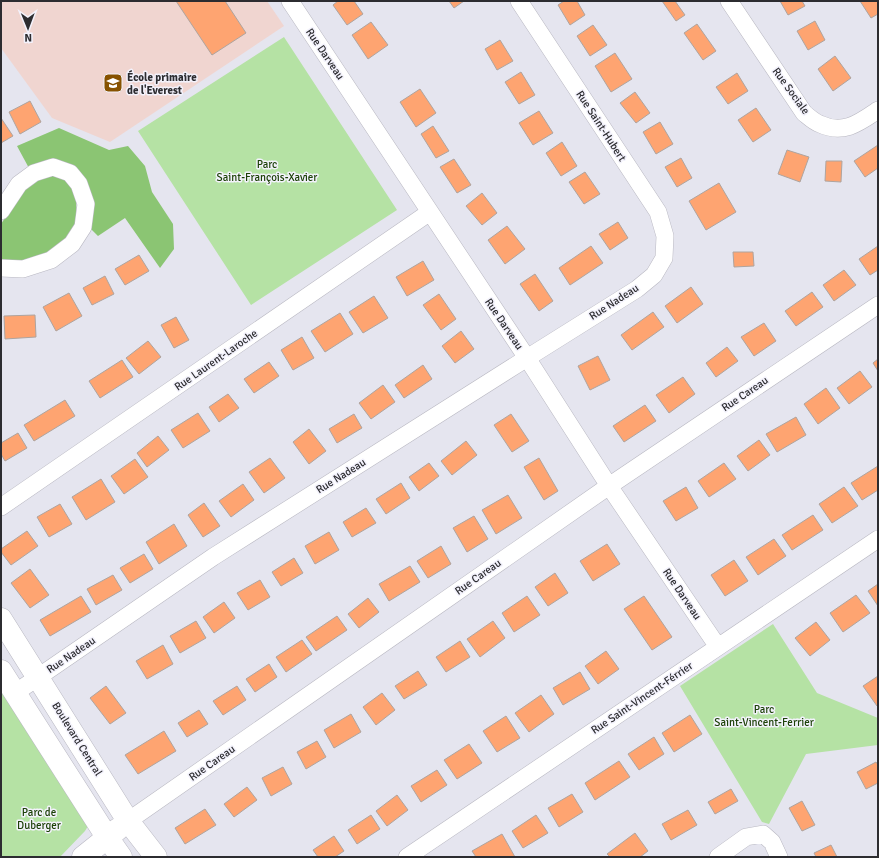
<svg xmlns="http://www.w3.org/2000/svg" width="879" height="858" font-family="Signika,sans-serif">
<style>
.education{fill:#f0d5d0}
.green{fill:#b5e2a4}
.forest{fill:#8bc573}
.building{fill:#fea471;stroke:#aea49f}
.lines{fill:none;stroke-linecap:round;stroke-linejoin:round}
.street-casing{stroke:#b9b8c2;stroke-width:18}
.secondary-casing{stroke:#b9b8c2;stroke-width:23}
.street{stroke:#fff;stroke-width:17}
.secondary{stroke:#fff;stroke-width:22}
.labels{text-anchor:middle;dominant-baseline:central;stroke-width:3;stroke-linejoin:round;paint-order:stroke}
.street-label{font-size:11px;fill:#2c2c30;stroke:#f3f2fc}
.poi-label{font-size:11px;font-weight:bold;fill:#2c2c30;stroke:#f3f2fc;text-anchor:start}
.park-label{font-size:11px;fill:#1c4107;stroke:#f3f2fc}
</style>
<rect width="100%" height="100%" fill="#e5e5ef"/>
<path class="education" d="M1,1H267L284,26L110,142L52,118L1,48Z"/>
<path class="green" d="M284,37L397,210L251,305L138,131Z
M773,624L817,693L878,718V745L806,754L769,824L762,822L680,686Z
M1,691L88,826L85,831L60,857H1Z"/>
<path class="forest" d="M59,128L109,150L128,146L145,166L152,192L173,224L174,249L160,268L125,218L98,236L89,227L76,169L30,170L17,146Z
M52,176H64L74,187L76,201L77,221L69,237L51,254L23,264L1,261V224L24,189L36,180Z"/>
<path class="building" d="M176,1H225L246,33L212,55Z
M338,1H354L363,14L347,25L333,5Z
M449,1H464L454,8Z
M564,1H577L585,15L570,25L558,5Z
M662,1H675L685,15L676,21Z
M780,1H802L805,6L788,15Z
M860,1H878V14L871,18Z
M815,21L825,40L808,50L797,31Z
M371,22L388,45L368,59L352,35Z
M697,24L716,51L703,60L684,33Z
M593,25L607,45L590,56L577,36Z
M500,40L513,61L497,70L485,49Z
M615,53L632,79L611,92L595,66Z
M835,56L851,78L833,91L818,69Z
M521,72L535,95L519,104L505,82Z
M737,73L748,91L728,104L716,87Z
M420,89L436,113L416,127L400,102Z
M635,92L650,113L636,123L620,103Z
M30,101L41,122L20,134L9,112Z
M756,108L771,130L753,142L738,120Z
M539,111L553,133L533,145L519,123Z
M1,118L13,136L1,143Z
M660,122L673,144L656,154L643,132Z
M433,126L449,151L436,158L421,134Z
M562,142L577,166L561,176L546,153Z
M878,145V168L865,177L854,161Z
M787,150L809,157L800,182L778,174Z
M681,158L692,178L677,187L665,167Z
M454,159L471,185L457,193L440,167Z
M826,161H842L841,182L825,181Z
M585,172L600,194L584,204L569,182Z
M719,183L736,212L706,230L689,201Z
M482,193L497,213L482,225L466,206Z
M618,222L628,238L610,250L599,234Z
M507,226L525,249L505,264L488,240Z
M591,246L603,263L570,285L559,268Z
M878,246V270L870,275L859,259Z
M733,252H753L754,266L734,267Z
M139,255L149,271L125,285L115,269Z
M423,261L434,280L407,296L396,277Z
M844,270L856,285L834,301L823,285Z
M535,274L553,301L539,311L520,284Z
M105,276L114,294L92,305L83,288Z
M691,287L703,304L677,323L665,306Z
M812,292L823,307L796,326L785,311Z
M69,293L82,316L56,331L43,307Z
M439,294L456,319L441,330L423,305Z
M374,296L388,318L363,333L349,312Z
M653,312L664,327L632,350L621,335Z
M340,313L353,334L325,352L311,331Z
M35,315L36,337L5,339L4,316Z
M176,317L189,340L174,348L161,325Z
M764,323L776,341L754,356L741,337Z
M461,331L474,349L455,363L442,346Z
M302,337L314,358L293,370L281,350Z
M148,341L161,357L139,374L126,358Z
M727,347L738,361L716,377L706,363Z
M598,356L610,380L590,390L578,366Z
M878,359V371L873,363Z
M122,360L133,377L100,398L89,381Z
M269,362L279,376L254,393L244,379Z
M423,365L432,379L404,398L395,385Z
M860,371L872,387L849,404L837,388Z
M683,377L695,394L669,413L656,395Z
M383,385L395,402L371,419L359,403Z
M826,388L840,408L818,424L804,404Z
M228,394L239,408L219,422L209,407Z
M65,400L75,416L34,441L24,425Z
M645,405L656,421L624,442L613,426Z
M198,413L210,431L183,448L171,430Z
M354,414L362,428L337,443L329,429Z
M511,414L529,441L512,452L494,425Z
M796,417L806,435L777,452L766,434Z
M309,429L326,451L309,464L293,442Z
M18,433L27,448L5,461L1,454V443Z
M158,436L169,450L147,467L137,453Z
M759,440L770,455L748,471L737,456Z
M466,441L477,455L452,475L441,461Z
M270,458L285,478L264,493L249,472Z
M539,458L558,491L544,500L524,467Z
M135,459L148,477L124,494L111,476Z
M429,463L439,476L419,491L409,477Z
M724,463L736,479L709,497L698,481Z
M878,466V490L862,500L851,483Z
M101,479L115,502L86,520L72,497Z
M401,483L410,498L386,514L376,499Z
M243,484L254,500L231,517L219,501Z
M686,487L698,508L676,521L663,501Z
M844,487L858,506L832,523L819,504Z
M508,495L522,518L496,534L482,510Z
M204,503L220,526L203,537L188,515Z
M60,504L72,524L49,537L37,517Z
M366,508L376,523L352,537L343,522Z
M813,515L823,530L792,550L782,535Z
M474,516L488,539L467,552L453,528Z
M174,524L187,546L159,564L146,542Z
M27,531L38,546L11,565L1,552V549Z
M329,532L339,550L315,564L305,546Z
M774,539L786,556L758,575L746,557Z
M607,544L620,564L593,581L580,561Z
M441,546L451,564L428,578L417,561Z
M144,554L153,569L130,583L120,568Z
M294,558L303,573L281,586L272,572Z
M734,560L748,581L725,596L711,575Z
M410,566L420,582L389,601L379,584Z
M30,569L49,595L30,608L11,583Z
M555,573L568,593L548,606L535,587Z
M113,575L122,590L96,605L87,589Z
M260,580L270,597L248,610L237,593Z
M878,584V606L868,591Z
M856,595L870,613L843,632L830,613Z
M81,596L91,612L50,636L40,620Z
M527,596L540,615L514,632L502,613Z
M644,596L672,637L652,650L624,609Z
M368,598L379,612L359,628L348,614Z
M224,602L235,618L214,633L203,617Z
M337,616L347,630L316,651L306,637Z
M196,621L206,638L180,653L170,636Z
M493,621L505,638L480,657L467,639Z
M816,622L830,640L810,656L795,638Z
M302,640L312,654L286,672L276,657Z
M460,641L470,657L446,672L436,657Z
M163,645L173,664L147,679L136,661Z
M606,651L619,669L598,684L585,666Z
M269,664L277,677L255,692L246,679Z
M418,671L427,685L404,699L395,686Z
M580,672L590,689L563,705L553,688Z
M878,676V705L877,706L863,686Z
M106,686L126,713L110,724L90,698Z
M237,686L246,700L223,715L213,701Z
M382,693L395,710L376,725L363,707Z
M541,695L554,714L529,732L515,713Z
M199,710L208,724L187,737L178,723Z
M351,714L361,732L334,748L324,730Z
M690,715L702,734L674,752L662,733Z
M506,716L520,738L497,752L483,731Z
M164,731L176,751L138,774L125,755Z
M654,737L664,754L639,770L628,754Z
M317,741L326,757L306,769L297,752Z
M469,744L482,763L457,779L444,760Z
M619,761L630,777L595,800L585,783Z
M876,762L878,765V783L866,789L857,772Z
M283,767L292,784L271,796L262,778Z
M437,770L447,785L421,802L411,786Z
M247,787L257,800L234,817L224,804Z
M731,789L738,801L715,814L708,802Z
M572,794L583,812L559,827L548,808Z
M397,795L408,810L387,826L376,811Z
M802,801L815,825L802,831L789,808Z
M205,809L216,825L185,844L175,828Z
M688,810L697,825L671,840L662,824Z
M371,815L380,829L357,844L348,830Z
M536,815L548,833L523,848L512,831Z
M635,833L648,851L640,857H610L607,854Z
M502,834L515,857H476L472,851Z
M334,836L344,851L335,857H318L313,850Z
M831,845L837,857H816L814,853Z"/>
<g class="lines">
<g class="street-casing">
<path id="street" d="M290,1L527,358L609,486L718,647
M729,1L804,113C809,117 814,122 820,124C843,135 859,123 878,110
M1,211L19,184L34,173L53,167L70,173L79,184L86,204L83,227L72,244L51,260L23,269L1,268
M1,507L430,212
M15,693L213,557L527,358L637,289L654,275L664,258L665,236L658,212L519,1
M128,821L609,486L878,305
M407,857L878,539
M718,857L746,837L763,834L772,842L779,857"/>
</g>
<g class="secondary-casing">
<path id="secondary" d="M1,619L128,821L156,857
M1,671L107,837L121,857
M83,857L118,829"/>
</g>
<use href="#street" class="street"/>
<use href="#secondary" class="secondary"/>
</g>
<defs>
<g id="school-square" transform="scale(1)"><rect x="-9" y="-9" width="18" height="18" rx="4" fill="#875200" stroke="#f3f2fc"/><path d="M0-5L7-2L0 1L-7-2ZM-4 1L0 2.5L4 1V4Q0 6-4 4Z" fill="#fff"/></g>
</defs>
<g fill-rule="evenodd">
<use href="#school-square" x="113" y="83"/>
</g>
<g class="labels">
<g class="street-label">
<text transform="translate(325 54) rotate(56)">Rue Darveau</text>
<text transform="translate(791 91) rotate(54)">Rue Sociale</text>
<text transform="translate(601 126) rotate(57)">Rue Saint-Hubert</text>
<text transform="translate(614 302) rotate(-33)">Rue Nadeau</text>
<text transform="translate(504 324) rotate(56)">Rue Darveau</text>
<text transform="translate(216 360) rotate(-35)">Rue Laurent-Laroche</text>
<text transform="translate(745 394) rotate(-34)">Rue Careau</text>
<text transform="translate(341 476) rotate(-32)">Rue Nadeau</text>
<text transform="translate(478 577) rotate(-35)">Rue Careau</text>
<text transform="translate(682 594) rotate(56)">Rue Darveau</text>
<text transform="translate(71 655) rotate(-34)">Rue Nadeau</text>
<text transform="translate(642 698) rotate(-34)">Rue Saint-Vincent-Férrier</text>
<text transform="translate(77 739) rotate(58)">Boulevard Central</text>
<text transform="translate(212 763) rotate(-35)">Rue Careau</text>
</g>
<g class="poi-label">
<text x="127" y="77">École primaire<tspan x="127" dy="13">de l'Everest</tspan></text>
</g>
<g class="park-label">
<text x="267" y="164">Parc<tspan x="267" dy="13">Saint-François-Xavier</tspan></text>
<text x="764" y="709">Parc<tspan x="764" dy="13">Saint-Vincent-Ferrier</tspan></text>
<text x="39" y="812">Parc de<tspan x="39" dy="13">Duberger</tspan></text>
</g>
</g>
<rect width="879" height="858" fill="none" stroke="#2c2c30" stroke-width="4"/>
<g transform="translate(28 28) rotate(179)" stroke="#f3f2fc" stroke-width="3" paint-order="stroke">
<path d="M0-3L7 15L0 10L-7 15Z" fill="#2c2c30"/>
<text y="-6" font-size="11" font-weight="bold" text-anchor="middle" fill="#2c2c30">N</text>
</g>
</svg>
